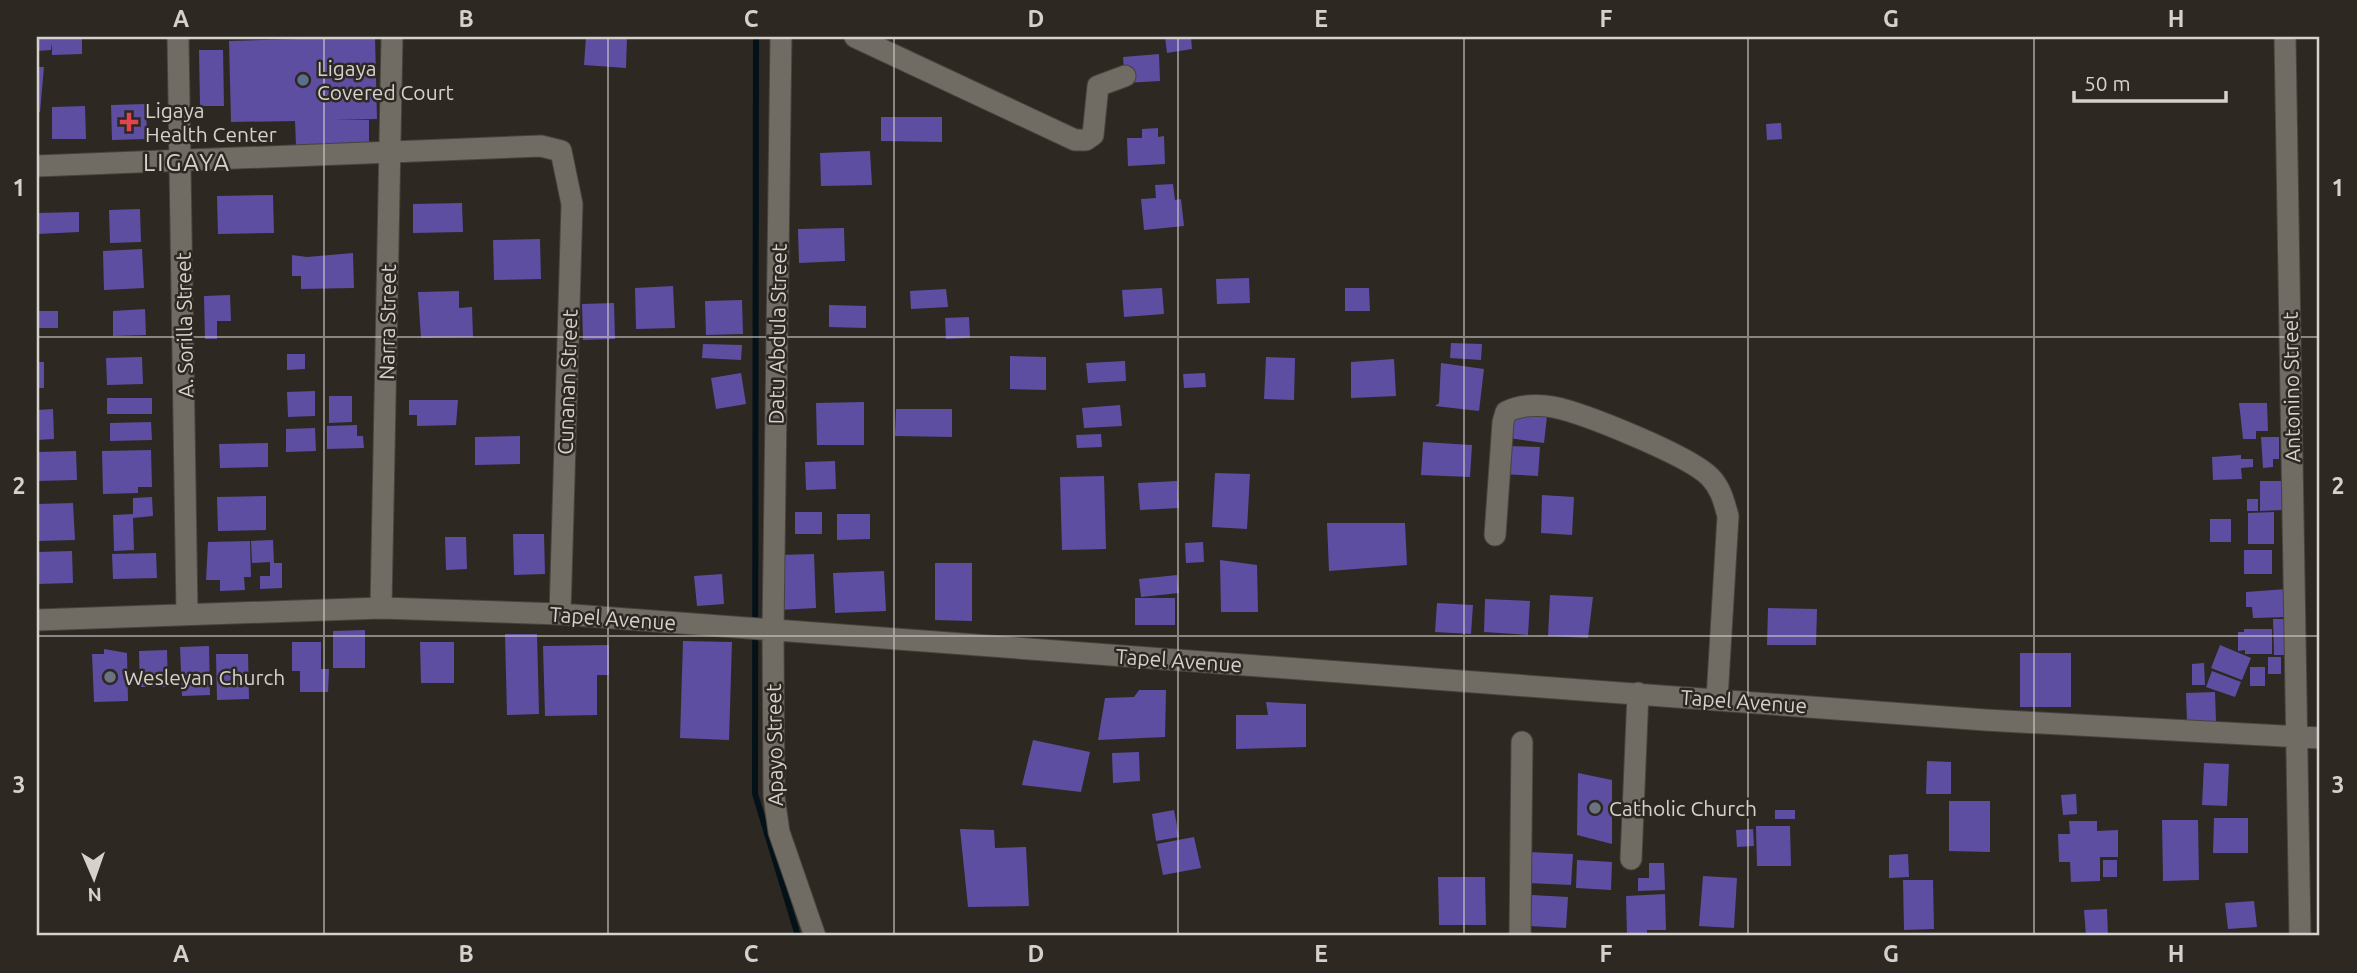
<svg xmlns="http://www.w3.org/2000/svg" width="2357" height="973" font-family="Ubuntu,sans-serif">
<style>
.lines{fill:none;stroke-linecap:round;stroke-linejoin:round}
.stream{stroke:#031218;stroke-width:6}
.building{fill:#5d4ea1}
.minor-casing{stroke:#47433e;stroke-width:23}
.minor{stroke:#706b63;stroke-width:21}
.grid{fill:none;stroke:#d5d2ce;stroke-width:2;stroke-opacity:0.55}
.service-dot{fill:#5c6f8a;stroke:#2d2822;stroke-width:2.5}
.health-dot{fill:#e0444e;stroke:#2d2822;stroke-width:2.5}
.worship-dot{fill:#6b7280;stroke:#2d2822;stroke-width:2.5}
.labels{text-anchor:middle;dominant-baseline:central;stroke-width:5;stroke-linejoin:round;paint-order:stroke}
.poi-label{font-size:21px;fill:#d5d2ce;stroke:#2d2822;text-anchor:start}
.street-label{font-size:21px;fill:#d5d2ce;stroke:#2d2822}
.quarter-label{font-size:24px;letter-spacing:2px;fill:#d5d2ce;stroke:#2d2822}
.neatline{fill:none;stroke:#d5d2ce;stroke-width:2.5}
.grid-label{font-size:23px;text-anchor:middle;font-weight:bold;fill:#d5d2ce}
</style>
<rect width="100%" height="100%" fill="#2d2822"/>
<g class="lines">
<path class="stream" d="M756,37L755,794L798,936"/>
</g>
<path class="building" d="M37,37H82V54L52,55V43L51,50L37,51Z
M375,37L377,119L334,120H369V144L296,145L295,121L231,122L229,41Z
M586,37H627L626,68L584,65Z
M1165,37H1191L1192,49L1167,53Z
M199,50H223L224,106H200Z
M1159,54L1160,81L1125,83L1123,57Z
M37,67H44L40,112L37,113Z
M146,104L147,139L112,140L111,105Z
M85,106L86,139H52V107Z
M881,117H942V142L881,141Z
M1781,123L1782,139L1767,140L1766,124Z
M1158,128V137L1164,136L1165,164L1128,166L1127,138H1142V129Z
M870,151L872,185L821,186L820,153Z
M1173,184L1175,200L1181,199L1184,226L1144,230L1141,199L1156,198L1155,185Z
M273,195L274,233L218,234L217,196Z
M462,203L463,232L413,233V204Z
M140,209L141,242L110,243L109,210Z
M79,212V232L37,234V213Z
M844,228L845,261L799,263L798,229Z
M540,239L541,279L494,280L493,240Z
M142,249L144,288L104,290L103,251Z
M353,253L354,288L301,289V276H292V255L307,257Z
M1249,278L1250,303L1217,304L1216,279Z
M673,286L675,328L636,329L635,288Z
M1162,288L1164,314L1124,317L1122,290Z
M1345,288H1369L1370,311H1345Z
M946,289L948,307L911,309L910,291Z
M459,291V308L472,307L473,337L421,338L418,292Z
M230,295L231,321H217V339H205L204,296Z
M742,300L743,334L706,335L705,301Z
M614,303L615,339L583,340L582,304Z
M829,305L866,306V328L829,327Z
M145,309L146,335L113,336V311Z
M37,311H58V328H37Z
M969,317L970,338L946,339L945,318Z
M1451,343L1482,344L1481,360L1450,358Z
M703,344L742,345L741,360L702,358Z
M287,354H305V369L287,370Z
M1010,356L1046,357V390L1010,389Z
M142,357L143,384L107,385L106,358Z
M1266,357L1295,358L1294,400L1264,399Z
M1394,359L1396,396L1351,398V362Z
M1125,361L1126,381L1088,383L1086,363Z
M37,362H44V388H37Z
M1441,363L1484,369L1479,411L1435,406L1439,403Z
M741,373L746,404L716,409L711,378Z
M1205,373L1206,387L1184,388L1183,374Z
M315,391V416L288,417L287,392Z
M329,396H352V422L329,423Z
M107,398H152V414H107Z
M409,400H458L456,425L417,426V415H409Z
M864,402V445H817L816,403Z
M2239,403H2267L2268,431H2256V439H2243Z
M1120,405L1122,426L1084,428L1082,408Z
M53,409L54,439L37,440V410Z
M896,409H952V437L895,436Z
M1513,412L1547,416L1544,443L1509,438Z
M151,422L152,440L110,441V423Z
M357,425V436H363L364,448L327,449V426Z
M315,428L316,451L286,452V429Z
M1101,434L1102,447L1077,448L1076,435Z
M520,436V464L475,465V437Z
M2261,437H2279V459H2273V467L2263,468Z
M1423,442L1472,445L1470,477L1421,475Z
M268,443V467L220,468L219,444Z
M1503,446L1540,447L1538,476L1501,474Z
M151,450L152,487H138V493L103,494L102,451Z
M76,451L77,480L37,481V452Z
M2241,455V459H2253V467L2241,468L2242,479L2213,480L2212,457Z
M835,461L836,489L806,490L805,462Z
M1215,473L1250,474L1247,529L1212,527Z
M1104,476L1106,549L1062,550L1060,477Z
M1177,481L1179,508L1140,510L1138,483Z
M2260,481H2281L2282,510L2260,511Z
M1542,495L1574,497L1572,535L1541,533Z
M266,496V530L218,531L217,497Z
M152,497L153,516L133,518L134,550L114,551L113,515L133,514V498Z
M2247,499H2258V511H2247Z
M73,503L75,540L37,541V504Z
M795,512H822V534H795Z
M2274,512V544H2248V513Z
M837,514H870V539L837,540Z
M2210,519H2231V542H2210Z
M1327,523H1405L1407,565L1329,571Z
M513,534H544L545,574L514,575Z
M445,537H466L467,569L446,570Z
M273,540L274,563H282V588L260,589V576H270V562L252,563L251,541Z
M250,541L251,577H244L245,590L220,591V580H206L208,542Z
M1203,542L1204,562L1186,563L1185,543Z
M2244,550H2272V574H2244Z
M72,551L73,583L37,584V552Z
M156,553L157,578L113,579L112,554Z
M814,554L816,608L779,610L777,555Z
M1220,560L1257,565L1258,612H1221Z
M935,563H972V621L935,620Z
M884,571L886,611L835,613L833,573Z
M722,574L724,604L697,606L694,576Z
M1177,575L1179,593L1141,597L1139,579Z
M2286,589L2287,617L2253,618L2252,607H2246V592Z
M1550,595L1593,597L1588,638L1548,636Z
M1135,598H1175V625H1135Z
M1485,599L1530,601L1528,635L1484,632Z
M1437,603L1473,605L1471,634L1435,632Z
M1768,608L1817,609L1816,645H1767Z
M2273,619H2287V655H2274Z
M2244,629H2272V654H2245V650L2238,651V632H2244Z
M365,630V668H333V631Z
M505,634H537L539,714L507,715Z
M683,641L732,642L729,740L680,738Z
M292,642H321V669H329L328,692H300V671H292Z
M420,642H454V683H421Z
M609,645V675H597V715L545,716L543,646Z
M2220,645L2251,658L2242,680L2211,668Z
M209,646L210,695L182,696L180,647Z
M104,649L127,653L128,701L94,702L92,654H104Z
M167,650L168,687H140L139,651Z
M2020,653H2071V707H2020Z
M216,654H248L249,699L217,700Z
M2268,657H2281V674H2268Z
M2204,663L2205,685H2192V664Z
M2250,667H2265V686H2250Z
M2212,671L2241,682L2235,697L2206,687Z
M1139,690H1166L1165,737L1098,740L1105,698L1134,697Z
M2215,692L2216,722L2187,724L2186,693Z
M1266,702L1306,704V747L1236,749V715H1268Z
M1033,740L1090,752L1081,792L1022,785Z
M1139,752L1140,781L1113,783L1112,753Z
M1927,761L1951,762V794H1926Z
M2204,763L2229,764L2227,806L2202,805Z
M1578,773L1612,780V844L1577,835Z
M2076,794L2077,814L2063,815L2061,795Z
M1949,801H1990V852L1949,851Z
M1174,810L1179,837L1156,841L1152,814Z
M1775,810H1795V819H1775Z
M2214,818H2248V853H2213Z
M2162,820H2198L2199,880L2163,881Z
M2069,821H2097V831L2118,830V857H2100V881L2071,882L2070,862H2059L2058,834H2070Z
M1756,826H1790L1791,866H1757Z
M960,829L994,830L995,848L1026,847L1029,906L968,907Z
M1753,829L1754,846L1737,847L1736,830Z
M1194,837L1201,868L1163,875L1157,844Z
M1529,852L1573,854L1571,885L1528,883Z
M1908,854L1909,877L1889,878V855Z
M1577,860L1612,862L1611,890L1576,888Z
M2103,860H2117V877H2103Z
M1649,863H1664L1665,890L1638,891V878H1649Z
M1703,876L1737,878L1734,928L1699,926Z
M1438,877H1485L1486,925H1439Z
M1903,880H1933L1934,929L1904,930Z
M1665,894L1666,930H1647V936H1627L1626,896Z
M1532,895L1568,897L1566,928L1530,926Z
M2254,901L2257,927L2228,929L2225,903Z
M2107,909L2108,936H2086L2084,910Z"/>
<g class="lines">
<g class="minor-casing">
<path id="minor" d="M178,37L187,613
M781,37L773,631L774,797L779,832L815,936
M855,37L1075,140H1086L1093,135L1098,86L1125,76
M2285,37L2300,936
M37,166L541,146L561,151L572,204L560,614
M1495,535L1503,422L1506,412C1519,405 1538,404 1553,407C1584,413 1690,456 1710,477C1721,488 1724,502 1728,516L1717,699
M381,608L392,37
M37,620L381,608L560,614L1985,720L2320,738
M1631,859L1638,693
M1520,936L1522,742"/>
</g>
<use href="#minor" class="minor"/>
</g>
<path class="grid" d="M324,37V936M608,37V936M894,37V936M1178,37V936M1464,37V936M1748,37V936M2034,37V936M37,337H2320M37,636H2320"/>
<circle class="service-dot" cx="303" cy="80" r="7"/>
<path class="health-dot" d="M125.5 111.5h7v7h7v7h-7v7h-7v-7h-7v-7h7z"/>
<g class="worship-dot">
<circle cx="110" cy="677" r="7"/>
<circle cx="1595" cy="808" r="7"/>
</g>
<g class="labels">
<g class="poi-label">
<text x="317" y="68">Ligaya<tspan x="317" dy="24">Covered Court</tspan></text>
<text x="145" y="110">Ligaya<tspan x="145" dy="24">Health Center</tspan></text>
<text x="124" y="677">Wesleyan Church</text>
<text x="1609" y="808">Catholic Church</text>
</g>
<g class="street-label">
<text transform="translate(387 322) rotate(-89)">Narra Street</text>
<text transform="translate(184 325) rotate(-91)">A. Sorilla Street</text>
<text transform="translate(777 334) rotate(-89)">Datu Abdula Street</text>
<text transform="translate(567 382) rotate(-88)">Cunanan Street</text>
<text transform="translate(2291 387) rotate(-91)">Antonino Street</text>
<text transform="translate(613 618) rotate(4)">Tapel Avenue</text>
<text transform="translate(1179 660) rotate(4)">Tapel Avenue</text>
<text transform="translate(1744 701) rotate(4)">Tapel Avenue</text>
<text transform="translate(774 745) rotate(-91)">Apayo Street</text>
</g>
<g class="quarter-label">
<text x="187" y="162">LIGAYA</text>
</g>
</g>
<rect width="2357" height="973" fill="none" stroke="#2d2822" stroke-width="77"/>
<g transform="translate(94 878) rotate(178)" stroke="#2d2822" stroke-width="5" paint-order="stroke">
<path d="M0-5L12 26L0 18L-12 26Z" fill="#d5d2ce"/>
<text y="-10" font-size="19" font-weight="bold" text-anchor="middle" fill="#d5d2ce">N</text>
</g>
<path d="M2074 91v10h152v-10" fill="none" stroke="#d5d2ce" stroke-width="3.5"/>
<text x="2084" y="91" font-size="21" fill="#d5d2ce" stroke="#2d2822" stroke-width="5" paint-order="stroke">50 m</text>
<rect x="38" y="38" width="2280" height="896" class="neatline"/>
<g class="grid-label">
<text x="181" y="27">A</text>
<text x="466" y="27">B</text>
<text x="751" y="27">C</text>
<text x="1036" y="27">D</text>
<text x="1321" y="27">E</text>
<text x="1606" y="27">F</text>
<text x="1891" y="27">G</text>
<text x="2176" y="27">H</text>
<text x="19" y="196">1</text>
<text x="2338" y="196">1</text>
<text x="19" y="494">2</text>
<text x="2338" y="494">2</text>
<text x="19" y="793">3</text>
<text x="2338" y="793">3</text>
<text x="181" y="962">A</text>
<text x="466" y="962">B</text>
<text x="751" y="962">C</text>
<text x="1036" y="962">D</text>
<text x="1321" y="962">E</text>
<text x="1606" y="962">F</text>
<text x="1891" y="962">G</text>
<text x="2176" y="962">H</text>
</g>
</svg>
